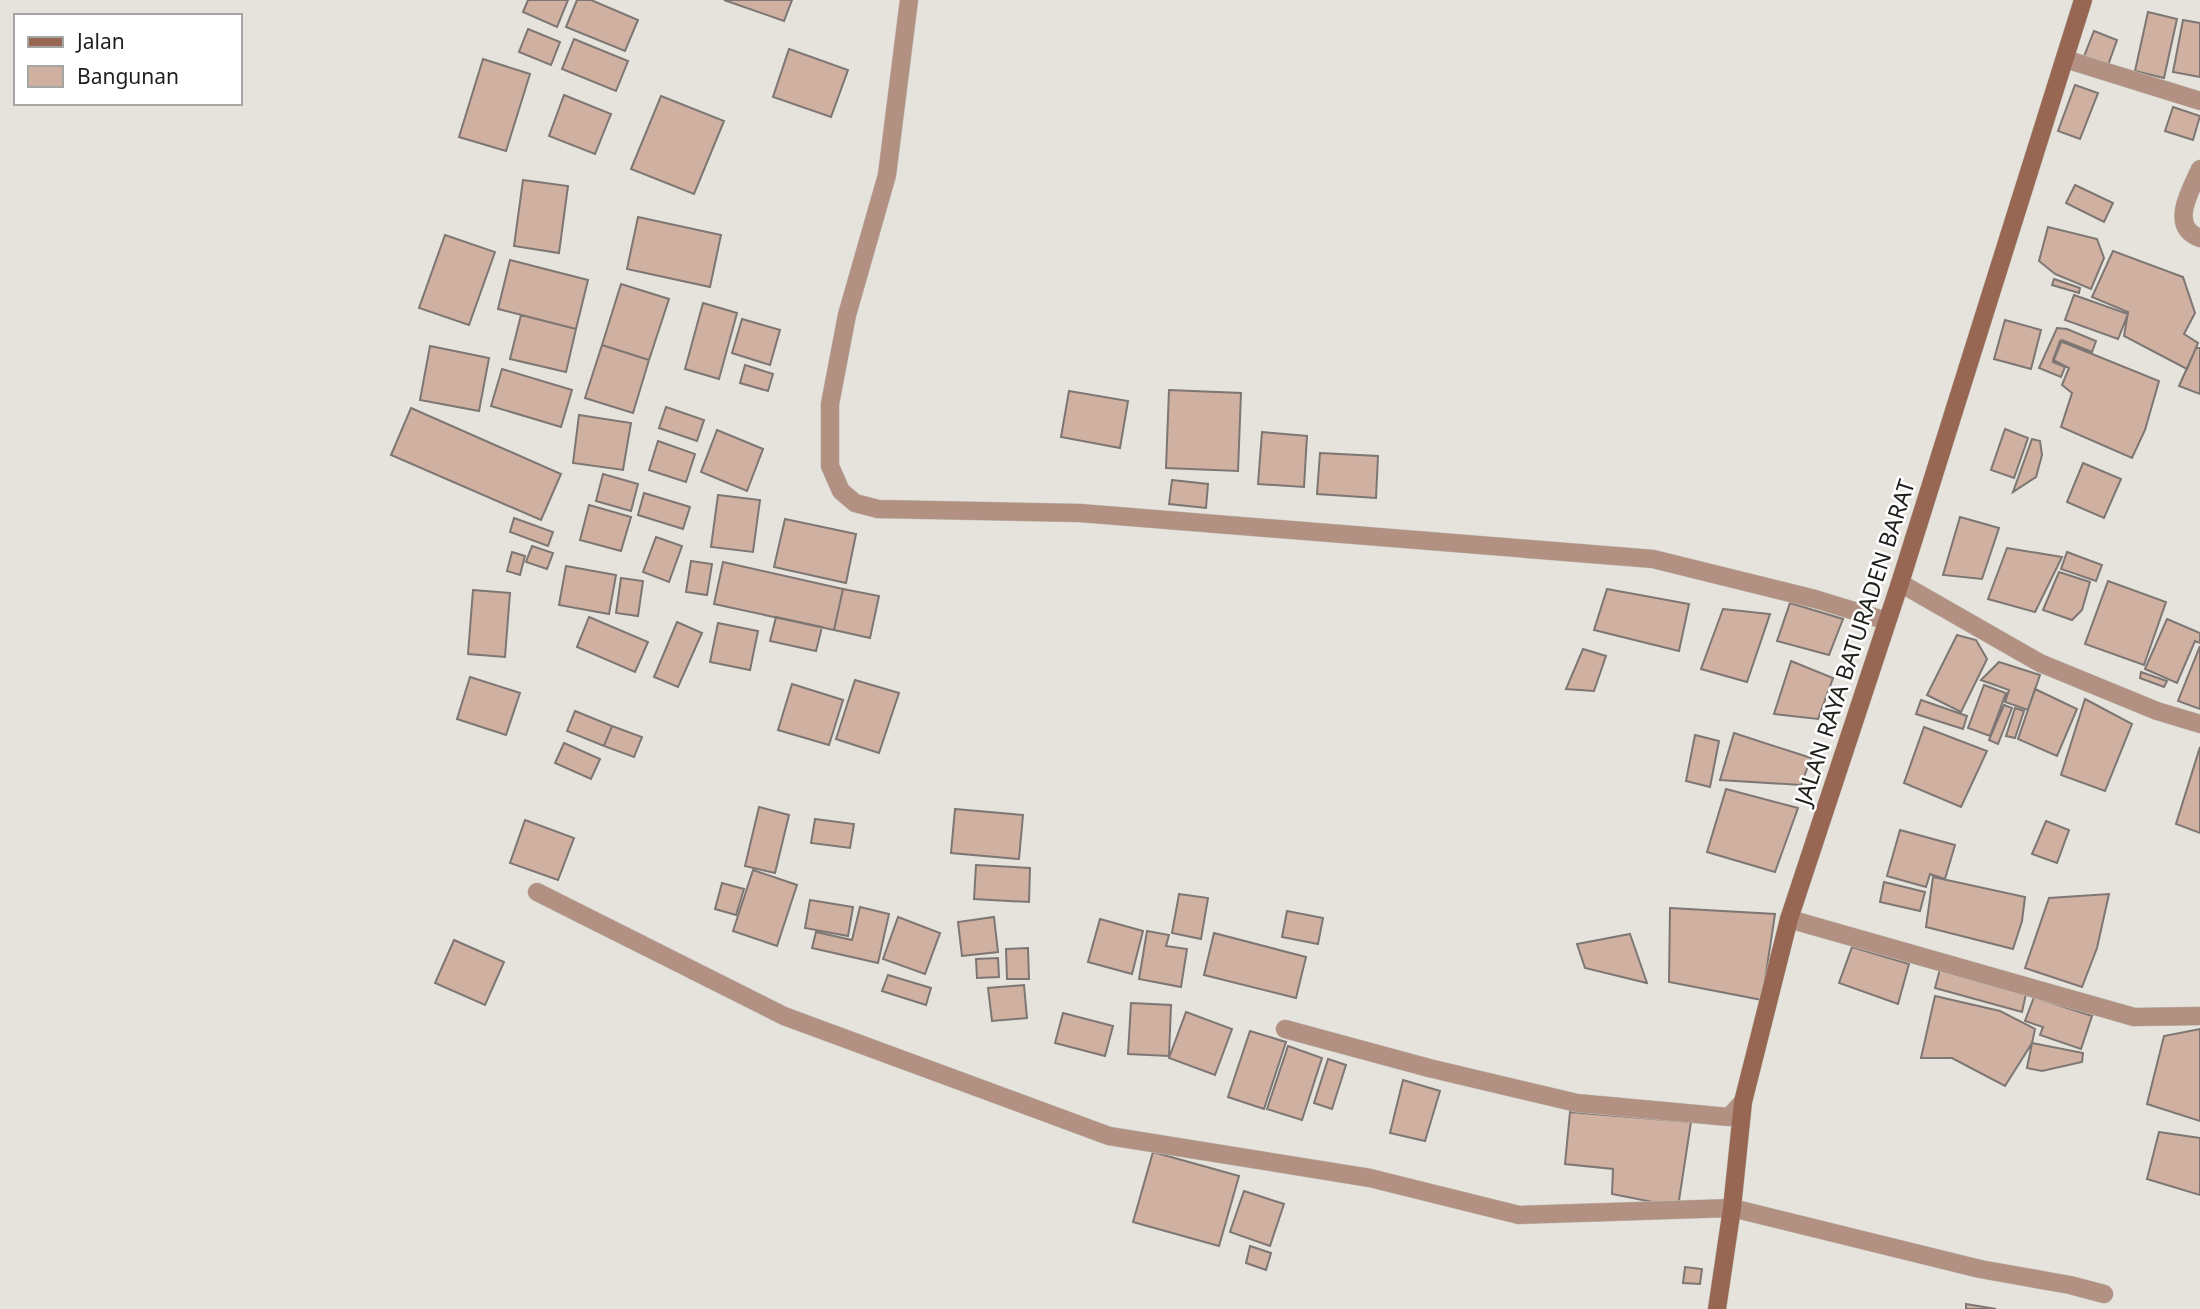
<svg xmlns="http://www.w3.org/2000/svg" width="2200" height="1309" font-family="'Noto Sans',sans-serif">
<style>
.building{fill:#d0b0a1;stroke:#7d7673;stroke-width:2}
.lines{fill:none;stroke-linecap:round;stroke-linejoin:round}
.street-casing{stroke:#c1c0b8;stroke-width:19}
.secondary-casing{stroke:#c1c0b8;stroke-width:19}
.street{stroke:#b29082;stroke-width:18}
.secondary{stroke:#986753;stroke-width:18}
.labels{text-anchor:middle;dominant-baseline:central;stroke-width:5;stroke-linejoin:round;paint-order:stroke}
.street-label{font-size:23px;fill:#1f1e1b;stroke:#fff}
</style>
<rect width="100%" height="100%" fill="#e5e3db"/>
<path class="building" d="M528,0H568L557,27L523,12Z
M577,0H591L638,20L625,51L566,27Z
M724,0H792L784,21Z
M2148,12L2177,19L2164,78L2135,71Z
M2183,20L2200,23V77L2173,72Z
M528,29L560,42L551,65L519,52Z
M2094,31L2117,40L2107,68L2083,59Z
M574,39L628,61L616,91L562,69Z
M789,49L848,70L831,117L773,97Z
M483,59L530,74L506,151L459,137Z
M2075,85L2098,93L2080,139L2058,131Z
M564,95L611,114L595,154L549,136Z
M661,96L724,121L694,194L631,169Z
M2173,107L2200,116L2193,140L2165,131Z
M523,180L568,186L559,253L514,246Z
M2075,185L2113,203L2104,222L2066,203Z
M638,217L721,235L710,287L627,269Z
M2048,227L2097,239L2104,258L2091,289L2055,274L2039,261Z
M445,235L495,252L469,325L419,308Z
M2113,251L2183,277L2195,313L2184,334L2198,343L2187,369L2124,336L2128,312L2092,297Z
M510,260L588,280L576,329L498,309Z
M2054,279L2080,288L2079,293L2052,285Z
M621,284L669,299L649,360L602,345Z
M2074,295L2128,314L2118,339L2065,320Z
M703,303L737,313L719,379L685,369Z
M521,315L576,329L566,372L510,359Z
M742,319L780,330L770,365L732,353Z
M2005,320L2041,330L2031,369L1994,359Z
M2057,328L2067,329L2096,341L2092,352L2062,340L2053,362L2065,367L2061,377L2039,368Z
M2060,341L2159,381L2145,430L2132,458L2061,427L2072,393L2062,385L2069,368L2053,360Z
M602,345L649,360L633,413L585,398Z
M430,346L489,358L479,411L420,400Z
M2196,348H2200V394L2179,386Z
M745,365L773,374L768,391L740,383Z
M502,369L572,390L561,427L491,406Z
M1169,390L1241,393L1238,471L1166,468Z
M1069,391L1128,401L1120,448L1061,437Z
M666,407L704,420L697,441L659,428Z
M411,408L561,474L541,520L391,455Z
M579,415L631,423L623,470L573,463Z
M2005,429L2028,438L2014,478L1991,470Z
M717,430L763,449L747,491L701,472Z
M1262,432L1307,436L1304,487L1258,484Z
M2032,439L2040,441L2042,455L2036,477L2013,492Z
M658,441L695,454L686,482L649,470Z
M1320,453L1378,456L1376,498L1317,494Z
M2083,463L2121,479L2104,518L2067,502Z
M603,474L638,484L631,511L596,501Z
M1172,480L1208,484L1206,508L1169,504Z
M644,493L690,507L683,529L638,515Z
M718,495L760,500L753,552L711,547Z
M589,505L631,517L621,551L580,540Z
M1960,517L1999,528L1982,579L1943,575Z
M514,518L553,532L548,546L510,532Z
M785,519L856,534L846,583L774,567Z
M656,537L682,546L669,582L643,572Z
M532,546L553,553L547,569L526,562Z
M2007,548L2062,557L2035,612L1988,599Z
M512,552L525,556L520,575L507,571Z
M2067,552L2102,565L2096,581L2061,569Z
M691,561L712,564L707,595L686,592Z
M723,562L843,589L834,630L714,604Z
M566,566L616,575L609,614L559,605Z
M2059,572L2090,582L2082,610L2072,620L2043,610Z
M621,578L643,581L638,616L616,613Z
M2108,581L2166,602L2144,665L2085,644Z
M843,589L879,596L870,638L834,630Z
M1607,589L1689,604L1679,651L1594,630Z
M473,590L510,593L505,657L468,654Z
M1790,603L1843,619L1829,655L1777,641Z
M1723,609L1770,614L1747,682L1701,669Z
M589,617L648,642L635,672L577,647Z
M776,617L822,627L816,651L770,641Z
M2167,619L2200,633V643L2195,641L2177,683L2145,669Z
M677,622L702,633L678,687L654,677Z
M718,623L758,631L750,670L710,662Z
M1957,635L1976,640L1987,659L1961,712L1927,695Z
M2200,646V709L2178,701Z
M1583,649L1606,656L1594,691L1566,689Z
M1791,661L1833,678L1818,719L1774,714Z
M1999,662L2040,675L2028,710L2005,702L2009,690L1981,680Z
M2141,672L2167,681L2164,687L2140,678Z
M470,677L520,693L506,735L457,719Z
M855,680L899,693L879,753L836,739Z
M792,684L843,700L829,745L778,730Z
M1984,685L2006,693L1990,736L1968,728Z
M2035,689L2077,709L2057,756L2018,739Z
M2085,699L2132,724L2105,791L2061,775Z
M1921,700L1967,716L1963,729L1916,714Z
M2004,705L2012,708L1998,744L1989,740Z
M2015,708L2024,711L2015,738L2006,736Z
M575,711L612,726L604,746L567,731Z
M612,726L642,737L634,757L604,746Z
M1924,727L1987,751L1961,807L1904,783Z
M1734,733L1811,758L1801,785L1720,780Z
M1695,735L1719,741L1710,787L1686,781Z
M564,743L600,759L591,779L555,763Z
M2200,747V833L2176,824Z
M1726,789L1798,808L1775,872L1707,852Z
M759,807L789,815L775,873L745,866Z
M955,809L1023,815L1019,859L951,853Z
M815,819L854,824L850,848L811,843Z
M525,820L574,838L558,880L510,863Z
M2046,821L2069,830L2057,863L2032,854Z
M1900,830L1955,845L1945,879L1930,874L1926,887L1887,876Z
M976,865L1030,868L1029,902L974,899Z
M753,870L797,885L777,946L733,931Z
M1933,877L2025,897L2022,921L2013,949L1926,927Z
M1884,882L1925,892L1920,911L1880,902Z
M722,883L744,889L736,915L715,909Z
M1179,894L1208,898L1201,939L1172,933Z
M2109,894L2097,948L2082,987L2025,968L2049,898Z
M810,900L853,907L848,936L805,928Z
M860,907L889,914L878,963L812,948L816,932L852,940Z
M1670,908L1775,914L1762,1000L1669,982Z
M1287,911L1323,918L1318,944L1282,937Z
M898,917L940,933L925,974L883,959Z
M994,917L998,952L962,956L958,922Z
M1100,919L1143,931L1132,974L1088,962Z
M1147,931L1169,935L1166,946L1187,949L1181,987L1139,979Z
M1214,933L1306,957L1296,998L1204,975Z
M1630,934L1647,983L1585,968L1577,944Z
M454,940L504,962L485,1005L435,983Z
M1852,947L1909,964L1898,1004L1839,983Z
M1028,948L1029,979H1007L1006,949Z
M998,958L999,977L977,978L976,959Z
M1940,969L2026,994L2022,1012L1935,988Z
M888,975L931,988L926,1005L882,991Z
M1024,985L1027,1018L992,1021L988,988Z
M1935,996L2000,1011L2035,1029L2032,1043L2005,1086L1952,1058H1921Z
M2034,997L2092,1016L2081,1049L2040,1035L2043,1027L2025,1021Z
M1131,1003L1171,1005L1169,1056L1128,1054Z
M1186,1012L1232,1029L1215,1075L1169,1058Z
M1063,1013L1113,1026L1105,1056L1055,1043Z
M2200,1029V1121L2147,1104L2164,1036Z
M1250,1031L1286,1042L1264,1109L1228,1097Z
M2032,1043L2083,1053L2082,1062L2042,1071L2027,1068Z
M1288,1046L1322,1058L1302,1120L1267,1109Z
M1328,1059L1346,1065L1332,1109L1314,1103Z
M1403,1080L1440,1091L1425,1141L1390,1133Z
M1570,1112L1691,1122L1678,1207L1612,1194L1613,1169L1565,1164Z
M2159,1132L2200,1138V1195L2147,1179Z
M1153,1152L1239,1176L1219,1246L1133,1222Z
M1244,1191L1284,1204L1270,1246L1230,1232Z
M1250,1246L1271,1253L1266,1270L1246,1263Z
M1685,1267L1702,1269L1700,1284L1683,1283Z
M1966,1304L1996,1309H1966Z"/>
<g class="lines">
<g class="street-casing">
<path id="street" d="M909,0L887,175L847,315L830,404V466L841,491L855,503L878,509L1080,513L1653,559L1815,599L1887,621
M2065,59L2200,101
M2200,169C2191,190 2168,226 2200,238
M1900,583L2040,663L2157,711L2200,724
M537,892L784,1016L1109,1136L1370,1178L1519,1215L1732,1208L1980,1269L2070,1285L2104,1294
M1789,919L2134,1017L2200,1016
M1285,1029L1429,1068L1577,1103L1729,1117L1743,1102"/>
</g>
<g class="secondary-casing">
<path id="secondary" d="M1717,1309L1732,1208L1743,1102L1789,919L1900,583L2083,0"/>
</g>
<use href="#street" class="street"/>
<use href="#secondary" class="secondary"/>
</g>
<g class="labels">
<g class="street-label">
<text transform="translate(1854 642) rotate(-72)">JALAN RAYA BATURADEN BARAT</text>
</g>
</g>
<rect x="14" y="14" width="228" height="91" fill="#ffffff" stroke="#a5a5a4" stroke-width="2"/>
<rect x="28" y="37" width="35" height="10" fill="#986753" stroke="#a5a5a4" stroke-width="2"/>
<text x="77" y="49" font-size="21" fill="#1f1e1b">Jalan</text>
<rect x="28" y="66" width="35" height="21" fill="#d0b0a1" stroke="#a5a5a4" stroke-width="2"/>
<text x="77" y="84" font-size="21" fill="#1f1e1b">Bangunan</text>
</svg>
